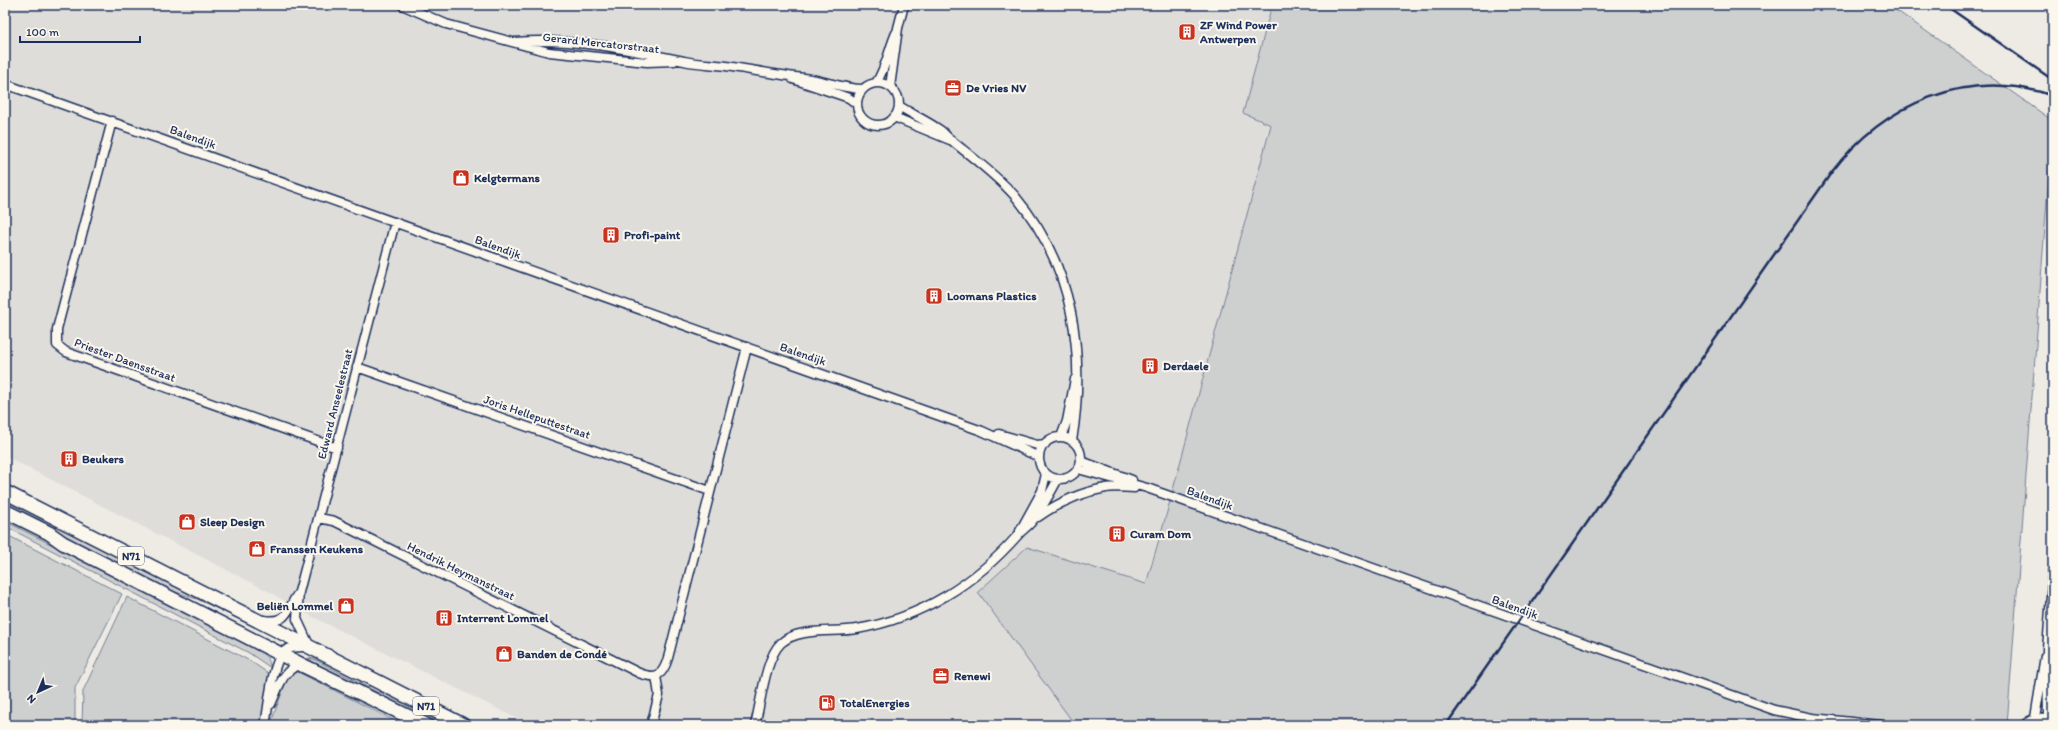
<svg xmlns="http://www.w3.org/2000/svg" width="2058" height="730" font-family="Itim,sans-serif">
<style>
.built{fill:#deddda}
.green{fill:#cecfcf;stroke:#747f96}
.lines{fill:none;stroke-linecap:round;stroke-linejoin:round}
.minor-casing{stroke:#1b2f5e;stroke-width:11}
.trunk-casing{stroke:#1b2f5e;stroke-width:16}
.minor{stroke:#fbf7ec;stroke-width:8}
.trunk{stroke:#fbf7ec;stroke-width:13}
.rail{stroke:#1b2f5e;stroke-width:2.5}
.labels{text-anchor:middle;dominant-baseline:central;stroke-width:4;stroke-linejoin:round;paint-order:stroke}
.shield{fill:#fbf7ec;stroke:#5e6b89;stroke-width:1}
.shield-label{font-size:11px;font-weight:bold;fill:#1b2f5e}
.poi-label{font-size:12px;font-weight:bold;fill:#1b2f5e;stroke:#fbf7ec;text-anchor:start}
.street-label{font-size:12px;fill:#1b2f5e;stroke:#fbf7ec}
</style>
<rect width="100%" height="100%" fill="#eeebe4"/>
<filter id="ink" filterUnits="userSpaceOnUse"><feTurbulence type="fractalNoise" baseFrequency=".025" numOctaves="2"/><feDisplacementMap in="SourceGraphic" scale="8" xChannelSelector="R" yChannelSelector="G"/><feConvolveMatrix kernelMatrix="1 2 1 2 8 2 1 2 1" color-interpolation-filters="sRGB"/></filter>
<g filter="url(#ink)">
<path class="built" d="M5,5H1272L1243,113L1271,124L1167,512L1145,584L1027,547L978,592L1075,725H530L307,614L268,591L5,456Z"/>
<path class="green" d="M1272,5H1889L2053,121L2007,725H1075L978,592L1027,547L1146,584L1167,512L1271,125L1243,113Z
M5,497L260,628L264,631L197,599L175,592L5,506Z
M5,521L260,650L268,659L271,668L249,653L5,526Z
M5,534L122,594L75,688V725H5Z
M127,597L250,661L271,675L260,725H82L83,691Z
M308,658L314,659L377,692L391,694L452,725H436L314,663Z
M298,672L403,725H270L287,679L291,674Z"/>
<g class="lines">
<g class="minor-casing">
<path id="minor" d="M402,5L446,24L549,52L647,62L674,61
M515,42C569,37 631,50 684,61C697,64 712,64 726,66C752,70 778,75 804,78C824,80 843,89 863,89
M793,79L849,98L857,104
M876,83C886,68 889,49 896,33
M857 104a21 21 0 1 1 42 0a21 21 0 1 1-42 0Z
M5,84L861,388L982,431L1039,457
M890,87L898,28L904,5
M899,106C912,114 927,121 940,130C944,133 947,137 951,140C973,158 996,175 1015,196C1074,266 1086,354 1072,441
M894,117L950,140
M112,121L57,329V345L66,352L337,448
M357,367L710,491
M999,434L1037,445L1045,444
M1061,437L1067,421L1075,379
M1039 458a21 21 0 1 1 42 0a21 21 0 1 1-42 0Z
M1081,461L1132,480
M1078,469L1147,488L1774,710L1812,718L1881,725
M1038,517C1058,503 1082,492 1106,488C1115,486 1125,488 1134,488
M319,518L334,521L639,673C657,680 663,675 668,658L747,347
M1020,531L1042,491L1046,474
M264,620C289,624 287,608 299,592
M271,704C278,689 283,668 301,665
M2035,718L2045,656
M2048,719L2047,649L2053,569
M265,725C269,708 271,655 288,649C295,646 303,647 310,647L297,619L299,592L395,222
M651,725L659,695L656,676
M755,725C761,703 765,658 781,643C799,627 834,633 857,629C921,618 976,583 1018,535C1023,529 1029,526 1033,520C1043,507 1050,493 1058,479
M2024,725C2033,717 2042,716 2053,723"/>
</g>
<g class="trunk-casing">
<path id="trunk" d="M5,492L463,725
M5,511L49,533L63,543L302,665L426,725"/>
</g>
<use href="#minor" class="minor"/>
<use href="#trunk" class="trunk"/>
<path class="rail" d="M1945,5L2053,80
M1446,725L1831,173C1883,104 1968,66 2053,96"/>
</g>
</g>
<defs>
<g id="building-square" transform="scale(0.9)"><rect x="-9" y="-9" width="18" height="18" rx="4" fill="#c8321e" stroke="#fbf7ec"/><path d="M-4-6H4V6H1V3H-1V6H-4ZM-2.5-4.3h1.7v1.8h-1.7ZM.8-4.3h1.7v1.8H.8ZM-2.5-1h1.7V.8h-1.7ZM.8-1h1.7V.8H.8Z" fill="#fff"/></g>
<g id="office-square" transform="scale(0.9)"><rect x="-9" y="-9" width="18" height="18" rx="4" fill="#c8321e" stroke="#fbf7ec"/><path d="M-6-3h4V-5.5h4V-3h4V5H-6ZM-1-4.5V-3h2v-1.5ZM-6 0V1H6V0Z" fill="#fff"/></g>
<g id="shop-square" transform="scale(0.9)"><rect x="-9" y="-9" width="18" height="18" rx="4" fill="#c8321e" stroke="#fbf7ec"/><path d="M-5-2.5h2.3a2.7 3.5 0 0 1 5.4 0H5L5.5 6h-11ZM-1.5-2.5h3a1.5 2.3 0 0 0-3 0Z" fill="#fff"/></g>
<g id="fuel-square" transform="scale(0.9)"><rect x="-9" y="-9" width="18" height="18" rx="4" fill="#c8321e" stroke="#fbf7ec"/><path d="M-5.5-6h7V0h2V4h1.3V-2.5L3-4.5l.8-.8L6-3V5H2.5V1h-1V6h-7ZM-4.2-4.7v3.2H.2V-4.7Z" fill="#fff"/></g>
</defs>
<g fill-rule="evenodd">
<use href="#building-square" x="1187" y="32"/>
<use href="#office-square" x="953" y="88"/>
<use href="#shop-square" x="461" y="178"/>
<use href="#building-square" x="611" y="235"/>
<use href="#building-square" x="934" y="296"/>
<use href="#building-square" x="1150" y="366"/>
<use href="#building-square" x="69" y="459"/>
<use href="#shop-square" x="187" y="522"/>
<use href="#building-square" x="1117" y="534"/>
<use href="#shop-square" x="257" y="549"/>
<use href="#shop-square" x="346" y="606"/>
<use href="#building-square" x="444" y="618"/>
<use href="#shop-square" x="504" y="654"/>
<use href="#office-square" x="941" y="676"/>
<use href="#fuel-square" x="827" y="703"/>
</g>
<g class="labels">
<g class="shield">
<rect x="118" y="547" width="26" height="18" rx="3"/>
<rect x="413" y="697" width="26" height="18" rx="3"/>
</g>
<g class="shield-label">
<text x="131" y="556">N71</text>
<text x="426" y="706">N71</text>
</g>
<g class="poi-label">
<text x="1200" y="25">ZF Wind Power<tspan x="1200" dy="14">Antwerpen</tspan></text>
<text x="966" y="88">De Vries NV</text>
<text x="474" y="178">Kelgtermans</text>
<text x="624" y="235">Profi-paint</text>
<text x="947" y="296">Loomans Plastics</text>
<text x="1163" y="366">Derdaele</text>
<text x="82" y="459">Beukers</text>
<text x="200" y="522">Sleep Design</text>
<text x="1130" y="534">Curam Dom</text>
<text x="270" y="549">Franssen Keukens</text>
<text x="333" y="606" text-anchor="end">Beliën Lommel</text>
<text x="457" y="618">Interrent Lommel</text>
<text x="517" y="654">Banden de Condé</text>
<text x="954" y="676">Renewi</text>
<text x="840" y="703">TotalEnergies</text>
</g>
<g class="street-label">
<text transform="translate(601 43) rotate(6)">Gerard Mercatorstraat</text>
<text transform="translate(193 137) rotate(20)">Balendijk</text>
<text transform="translate(498 247) rotate(20)">Balendijk</text>
<text transform="translate(803 354) rotate(19)">Balendijk</text>
<text transform="translate(125 360) rotate(20)">Priester Daensstraat</text>
<text transform="translate(335 404) rotate(-76)">Edward Anseelestraat</text>
<text transform="translate(537 417) rotate(19)">Joris Helleputtestraat</text>
<text transform="translate(1210 498) rotate(20)">Balendijk</text>
<text transform="translate(461 571) rotate(26)">Hendrik Heymanstraat</text>
<text transform="translate(1515 607) rotate(20)">Balendijk</text>
</g>
</g>
<rect width="2058" height="730" fill="none" stroke="#fbf7ec" stroke-width="20"/>
<rect x="10" y="10" width="2038" height="710" fill="none" stroke="#1b2f5e" stroke-width="1.5" filter="url(#ink)"/>
<g transform="translate(38 692) rotate(224)" stroke="#fbf7ec" stroke-width="3" paint-order="stroke">
<path d="M0-3L7 15L0 10L-7 15Z" fill="#1b2f5e"/>
<text y="-6" font-size="11" font-weight="bold" text-anchor="middle" fill="#1b2f5e">N</text>
</g>
<path d="M20 36v6h120v-6" fill="none" stroke="#1b2f5e" stroke-width="2"/>
<text x="26" y="36" font-size="12" fill="#1b2f5e" stroke="#fbf7ec" stroke-width="3" paint-order="stroke">100 m</text>
</svg>
